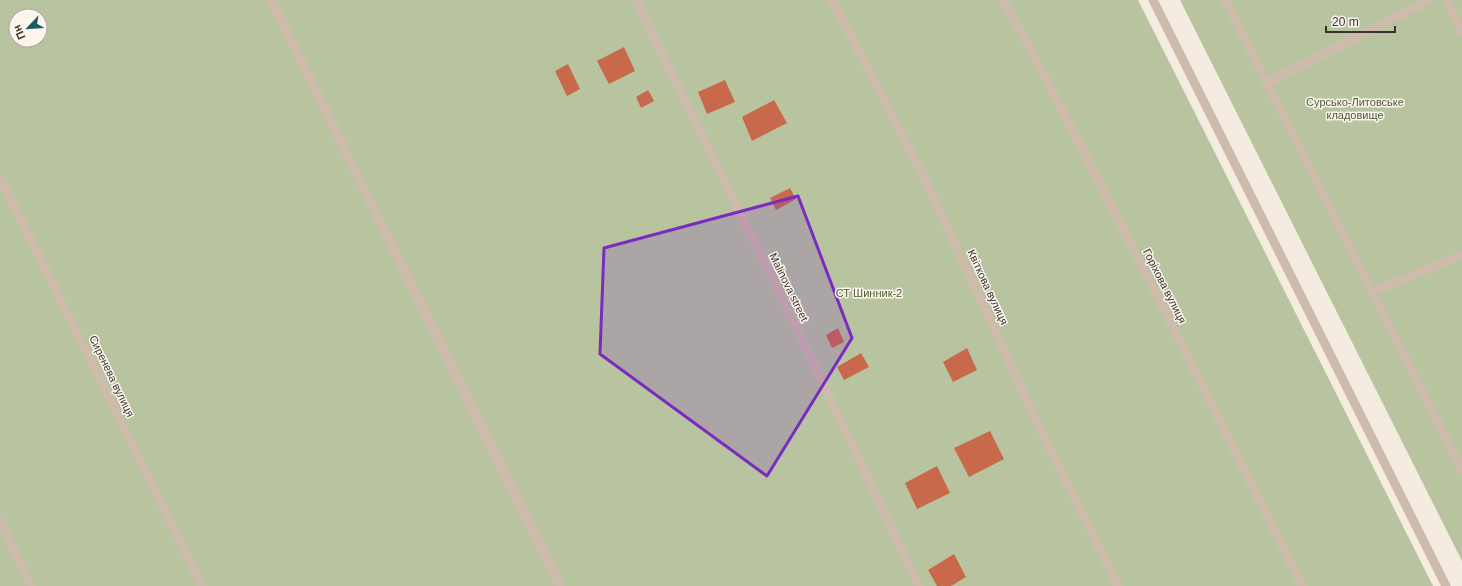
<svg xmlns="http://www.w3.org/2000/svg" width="1462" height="586" font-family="Arial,sans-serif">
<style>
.green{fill:#b8c4a0;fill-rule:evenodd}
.building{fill:#c8694b}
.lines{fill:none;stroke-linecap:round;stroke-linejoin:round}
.lane{stroke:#cdbbac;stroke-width:9}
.street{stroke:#cdbbac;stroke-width:10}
.marked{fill:#7b2cbf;fill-opacity:0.2;stroke:#7b2cbf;stroke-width:3;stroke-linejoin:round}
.labels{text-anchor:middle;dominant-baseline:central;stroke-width:3;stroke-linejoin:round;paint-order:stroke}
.park-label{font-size:11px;fill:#4a5a2e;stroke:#fbf5ee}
.street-label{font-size:11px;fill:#3b302b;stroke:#fbf5ee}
</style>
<rect width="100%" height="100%" fill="#f4ebe1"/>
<path class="green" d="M0,0H1138L1433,586H0ZM16,16H40V40H16Z
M1180,0H1462V561Z"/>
<path class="building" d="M624,47L635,71L609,84L597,61Z
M568,64L580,89L567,96L555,71Z
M725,80L735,102L707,114L698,92Z
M648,90L654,101L641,108L636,97Z
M774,100L787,123L752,141L742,117Z
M790,188L796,199L776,210L770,198Z
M838,328L844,342L832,348L826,335Z
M967,348L977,370L953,382L943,362Z
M861,353L869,367L844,380L837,367Z
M990,431L1004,459L969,477L954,448Z
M937,466L950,493L917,509L905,483Z
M954,554L966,577L951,586H937L928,570Z"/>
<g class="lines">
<path class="lane" d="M636,0L809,354L919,586
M832,0L923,175L1043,435L1118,586
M1003,0C1045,73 1082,150 1121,225C1182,345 1242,465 1302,586
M1153,0L1446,586
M1225,0L1462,470
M1447,0L1462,32
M1266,83L1430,0
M0,177L202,586
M1372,292L1462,255
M0,520L31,586"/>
<path class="street" d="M271,0L560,586"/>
</g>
<path class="marked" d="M798,196L852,338L767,476L600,354L604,248Z"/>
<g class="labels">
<g class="park-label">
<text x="1355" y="102">Сурсько-Литовське<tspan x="1355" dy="13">кладовище</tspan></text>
<text x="869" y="293">СТ Шинник-2</text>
</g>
<g class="street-label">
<text transform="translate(1165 286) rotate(63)">Горіхова вулиця</text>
<text transform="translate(789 287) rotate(64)">Malinova street</text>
<text transform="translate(988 287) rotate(65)">Квіткова вулиця</text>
<text transform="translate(112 376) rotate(64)">Сиренева вулиця</text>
</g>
</g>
<g transform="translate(28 28) rotate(245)"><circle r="19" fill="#fbf5ee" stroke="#aea6a0"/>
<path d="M0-3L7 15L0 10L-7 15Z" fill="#1f5a5e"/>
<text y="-6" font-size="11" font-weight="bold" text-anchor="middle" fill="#3b302b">Пн</text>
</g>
<path d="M1326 26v6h69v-6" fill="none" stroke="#3b302b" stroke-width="2"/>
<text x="1332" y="26" font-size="12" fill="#3b302b" stroke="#fbf5ee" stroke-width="3" paint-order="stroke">20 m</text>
</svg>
